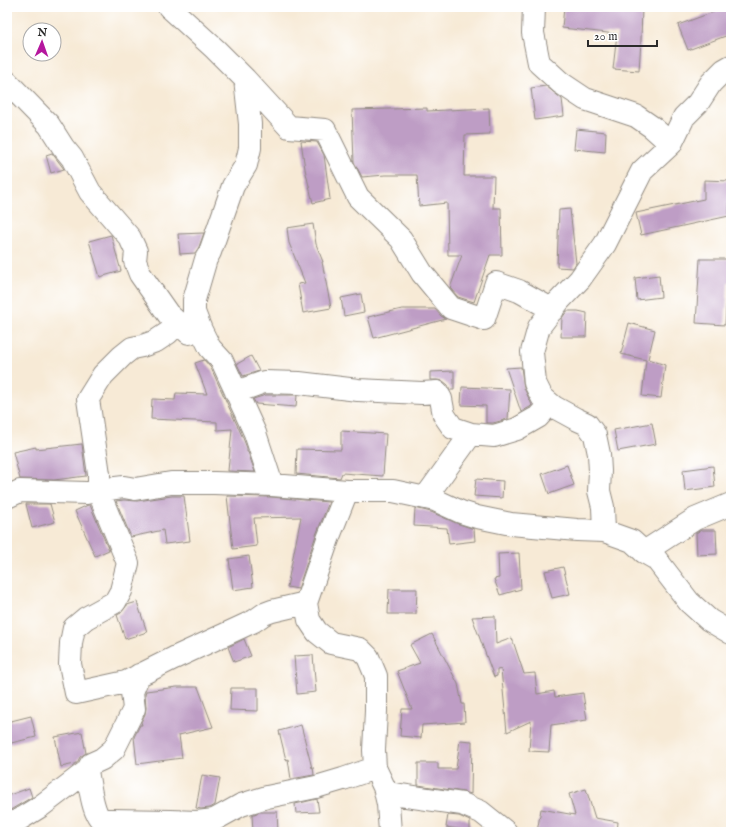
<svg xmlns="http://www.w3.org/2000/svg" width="738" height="839" font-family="'IM FELL English',serif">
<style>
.building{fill:#be9dc5}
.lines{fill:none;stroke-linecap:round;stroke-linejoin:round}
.street-casing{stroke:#918a80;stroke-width:24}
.street{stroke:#fff;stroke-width:22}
</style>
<rect width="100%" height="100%" fill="#fff"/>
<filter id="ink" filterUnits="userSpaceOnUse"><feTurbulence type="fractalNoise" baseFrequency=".025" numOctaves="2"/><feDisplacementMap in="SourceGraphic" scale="8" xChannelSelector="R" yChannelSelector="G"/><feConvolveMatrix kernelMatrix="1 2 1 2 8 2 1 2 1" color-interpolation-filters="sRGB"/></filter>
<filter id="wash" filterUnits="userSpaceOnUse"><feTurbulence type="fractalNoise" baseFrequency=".012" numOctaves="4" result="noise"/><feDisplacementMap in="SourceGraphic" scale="16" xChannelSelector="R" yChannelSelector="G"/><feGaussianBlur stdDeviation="0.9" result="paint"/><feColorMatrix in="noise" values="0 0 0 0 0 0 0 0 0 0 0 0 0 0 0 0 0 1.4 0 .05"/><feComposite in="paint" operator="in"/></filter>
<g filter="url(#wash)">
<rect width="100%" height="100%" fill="#f7ead6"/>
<g id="blocks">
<path class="building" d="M564,7H642L641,40L639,71L613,69L617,34L562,28Z
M727,7H731V34L688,50L678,25Z
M546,86L562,99L564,116L535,120L531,88Z
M427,108V111L489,108L490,134L465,135L464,176H494L493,208H501L502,255H490L474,302L458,297L450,288L462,255H448L447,203L419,206L417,175H385L362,177L354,162L352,110Z
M576,129L606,132L605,152L574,149Z
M301,141L317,142L324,155L330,199L313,203L305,169Z
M52,153L64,169L51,173L46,155Z
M704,180L730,181L729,216L641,235L636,213L704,199Z
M570,209L576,263L573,268L557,267L559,210Z
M313,224L316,244L323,262H322L331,308L303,313L298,284L305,283L289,243L287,228Z
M204,233L199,247L195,253L180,254L178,234Z
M111,235L121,271L100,277L89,241Z
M700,259H730V282H728L725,325L696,323Z
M659,275L661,297L637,300L635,278Z
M361,294L364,312L344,316L341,298Z
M402,309H435L441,316L446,319L374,338L368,317Z
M567,311H578L587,313L586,337H561L562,318Z
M629,323L655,330L648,359L665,365L661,398L642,396L646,360L621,354Z
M251,356L259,371L243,376L237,364Z
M204,360L211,368L243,438L247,448V452H248L255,472L228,471L232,429L217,430V422L151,419L152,399L175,400L176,393L207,394L195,363Z
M521,367L524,388L532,405L530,407L521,412L506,368Z
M454,371V390H450L448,385L443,381L437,380H430V372Z
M462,387L510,389L508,419L493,423H486V406L461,405Z
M266,395H297L296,407L256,404L253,399Z
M652,423L656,444L618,451L614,430Z
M341,431L386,434L383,476L342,473L340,478L296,474L297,449L341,450Z
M82,444L86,476L54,480L20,479L13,452L36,447V449Z
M567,465L574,485L549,494L542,474Z
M713,466L715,487L685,491L683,470Z
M476,479L503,481L502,498L474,496Z
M172,496H184L190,541L165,544L163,530L131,537L116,501L124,500L137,501Z
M227,496L271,497L329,502L316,535L298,589L287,587L301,517L254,518L257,546L233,549Z
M26,504H50L55,522L32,528Z
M88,505H90L109,550L95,556L75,511Z
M415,508L431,512L456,523L474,529L475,541L449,544L447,528L414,526Z
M701,530H716L717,554L697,555L696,533Z
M519,553L521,589L500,595L494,579L499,578L498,554Z
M249,556L253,587L233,590L229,559Z
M563,567L570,594L552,598L545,571Z
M389,589H417L416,614H388Z
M137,602L147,632L125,639L117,615L121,613L127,605Z
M495,616L496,644L512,638L524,674L535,673L537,694L554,691L555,697L583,693L587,720L551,725L549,752L529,751L531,721L507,732L501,669L497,670V676L494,677L472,617Z
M432,634L458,684L462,704H464L465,722L422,725L421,738L400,736L402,709H412L397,671L420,663L410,645Z
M244,639L251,656L234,662L228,647Z
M313,655L316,692L297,694L294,656Z
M177,687H198L213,727L179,735L182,758L137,764L134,737L140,725H142L141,722L145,714L146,708L145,694L146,691Z
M231,688H258V711L230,710Z
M31,716L36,737L7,744V722Z
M301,725L312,768L313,767L314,775L291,779L288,759L286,760L279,731Z
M82,732L86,753L80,757L77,763L75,764L61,767L55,737Z
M460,740L472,741L471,794L464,792L418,785V763H438V769H456Z
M202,775L220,778L215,805L210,808L201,809L196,808Z
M29,788L32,797L7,812V796Z
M586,789L595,818L618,822L617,832H537L541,809L575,815L569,794Z
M317,799L319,812L296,813L295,804Z
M259,812H277L278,832H253L252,815Z
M448,815L459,816L470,821V831L446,827Z"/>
</g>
</g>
<g filter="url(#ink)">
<use href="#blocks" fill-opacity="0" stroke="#918a80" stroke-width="1"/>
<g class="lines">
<g class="street-casing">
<path id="street" d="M169,7L215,49L245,79L250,124V148L246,165L233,186L210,252L206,259L194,300V312L201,330L210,348L222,361L255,433L272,485
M534,7L533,33L539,63L561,83L585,99L636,116L652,127L671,144
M245,79L289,127L325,130L358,197L401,239L422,273L451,308L484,319L496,283L519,291L553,310
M7,82L49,125L63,147L72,158L90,192L130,238L136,251L135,261L140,274L168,314L189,333
M178,323L168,333L156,341L142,346L132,348L122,356L103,375L88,399L99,474V490L102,500L128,563L121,591L115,602L86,618L74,628L71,643L70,664L76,693L126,682L174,658L254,621L264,614L272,611L306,603
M236,392L264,382L299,383L358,390L422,393L437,392L441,399L444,415L453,428L471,434L494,436L517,429L538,417L550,404
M347,491L328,539L306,603L309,620L317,632L331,643L360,649L368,657L376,676V711L374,750L375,768L384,787L388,804L390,832
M7,497L20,491L86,493L99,490L124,487L135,489L171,483H214L272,485L347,491H393L435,500L461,512L477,517L511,524L577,530L604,531L632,541L644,552L656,559L689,602L709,620L731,633
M425,498L471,434
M604,531L603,507L599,491L600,471L599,454L595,435L587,424L576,419L554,407L542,397L535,383L532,352L539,327L559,301L580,279L605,244L642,171L671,144L684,117L698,103L711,83L724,70L731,66
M644,552L695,519L731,504
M87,771C89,781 93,815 101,819C103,820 108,820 110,820L171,821L197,822L214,820L241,805L267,797L316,787L343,779L375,768
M386,793L462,804L481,812L506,832
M7,827L41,806L87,771L91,764L102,759L114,749L134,709L132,692L139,675"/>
</g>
<use href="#street" class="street"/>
</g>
</g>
<rect width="738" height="839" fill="none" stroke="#fff" stroke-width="24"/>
<g transform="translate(42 42) rotate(2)"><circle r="19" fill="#ffffff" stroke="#aaaaaa"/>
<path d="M0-3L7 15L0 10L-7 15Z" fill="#b5179e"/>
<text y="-6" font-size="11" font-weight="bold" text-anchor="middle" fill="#2b2b2b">N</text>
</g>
<path d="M588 40v6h69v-6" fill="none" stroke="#2b2b2b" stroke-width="2"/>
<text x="594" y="40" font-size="12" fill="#2b2b2b" stroke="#ffffff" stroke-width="3" paint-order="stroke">20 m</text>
</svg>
